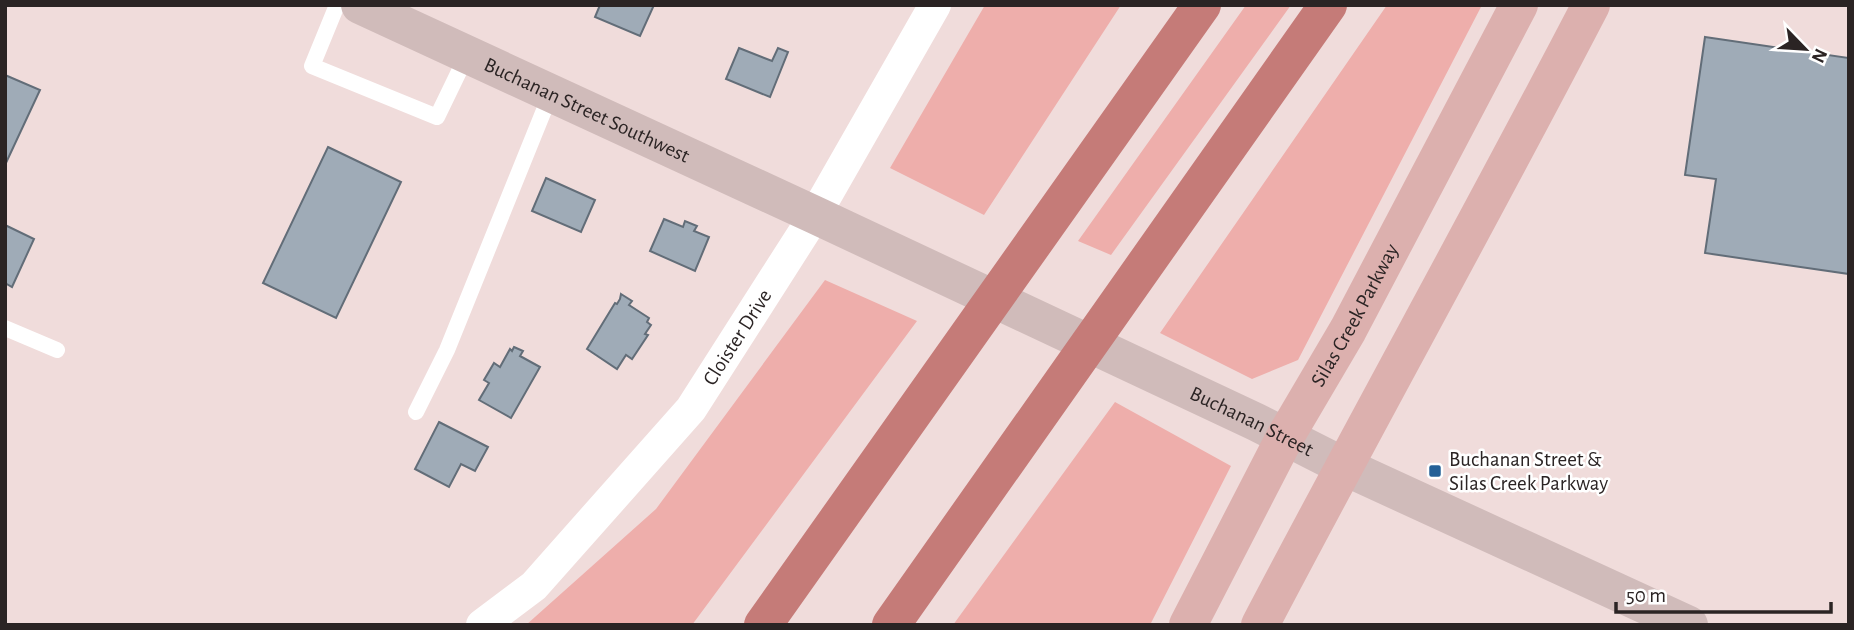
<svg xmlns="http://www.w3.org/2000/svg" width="1854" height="630" font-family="'Alegreya Sans',sans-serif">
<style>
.green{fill:#eeaeab}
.building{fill:#9fabb7;stroke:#626d78;stroke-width:2}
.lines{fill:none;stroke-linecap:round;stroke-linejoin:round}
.lane{stroke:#fff;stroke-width:16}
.street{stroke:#fff;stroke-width:32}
.secondary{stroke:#d0bbba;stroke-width:38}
.primary{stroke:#dcb0ae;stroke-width:38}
.highway{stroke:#c57b78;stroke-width:38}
.poi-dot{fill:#246097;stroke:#fff;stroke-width:2.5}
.labels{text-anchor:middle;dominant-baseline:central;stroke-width:5;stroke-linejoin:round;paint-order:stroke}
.street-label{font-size:21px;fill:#2b2424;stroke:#fff}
.poi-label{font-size:21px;fill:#2b2424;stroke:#fff;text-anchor:start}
</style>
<rect width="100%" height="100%" fill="#f0dcdb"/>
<path class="green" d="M985,5H1121L984,215L890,168Z
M1246,5H1291L1111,255L1078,241Z
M1387,5H1482L1298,360L1252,379L1160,333Z
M825,280L917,321L692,625H526L656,509Z
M1115,402L1231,466L1150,625H953Z"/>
<path class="building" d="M600,5H654L640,36L595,17Z
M1705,37L1849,58V274L1705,253L1716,179L1685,175Z
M739,48L772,61L778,48L788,52L770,97L726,79Z
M5,75L40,90L5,165Z
M328,147L401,182L336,318L263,283Z
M546,178L595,200L581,232L532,211Z
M664,219L683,227L685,221L697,226L694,231L709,237L695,271L650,251Z
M5,225L34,239L12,287L5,283Z
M621,294L632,301L629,305L649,318L647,322L651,325L645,334L648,335L632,359L626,355L617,369L587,349L615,303L617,304L620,299Z
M514,347L523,351L520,356L540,367L511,418L479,400L489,383L484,380L494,363L500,367L510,349L512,351Z
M439,422L488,447L475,471L461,464L449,487L415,469Z"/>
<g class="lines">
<path class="lane" d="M337,5L312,66L437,117L467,55
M5,328L57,350
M416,412L447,350L551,93"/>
<path class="street" id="s1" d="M482,625L534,586L691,409L815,215L935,5"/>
<path class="secondary" id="s2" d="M360,5L815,215L1256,422L1343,466L1689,625"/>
<g class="primary">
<path id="s3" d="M1188,625L1285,437L1348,330L1519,5"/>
<path d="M1260,625C1369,417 1483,213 1591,5"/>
</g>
<path class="highway" d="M763,625L1202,5
M891,625L1328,5"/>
</g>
<rect class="poi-dot" x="1428" y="464" width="14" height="14" rx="3.5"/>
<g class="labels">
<g class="street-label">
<text stroke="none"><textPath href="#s2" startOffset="250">Buchanan Street Southwest</textPath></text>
<text stroke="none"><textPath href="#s3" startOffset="352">Silas Creek Parkway</textPath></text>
<text stroke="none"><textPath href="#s1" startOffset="387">Cloister Drive</textPath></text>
<text stroke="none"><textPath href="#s2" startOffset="984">Buchanan Street</textPath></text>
</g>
<g class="poi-label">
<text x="1449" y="459">Buchanan Street &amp;<tspan x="1449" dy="24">Silas Creek Parkway</tspan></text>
</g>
</g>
<rect width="1854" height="630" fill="none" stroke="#2b2424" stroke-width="14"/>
<g transform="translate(1805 49) rotate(115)" stroke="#ffffff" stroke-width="5" paint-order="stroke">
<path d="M0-5L12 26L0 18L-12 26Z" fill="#2b2424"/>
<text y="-10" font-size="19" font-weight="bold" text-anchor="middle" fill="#2b2424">N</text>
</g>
<path d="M1616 602v10h215v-10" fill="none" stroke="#2b2424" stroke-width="3.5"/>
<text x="1626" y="602" font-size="21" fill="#2b2424" stroke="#ffffff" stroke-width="5" paint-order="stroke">50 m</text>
</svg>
